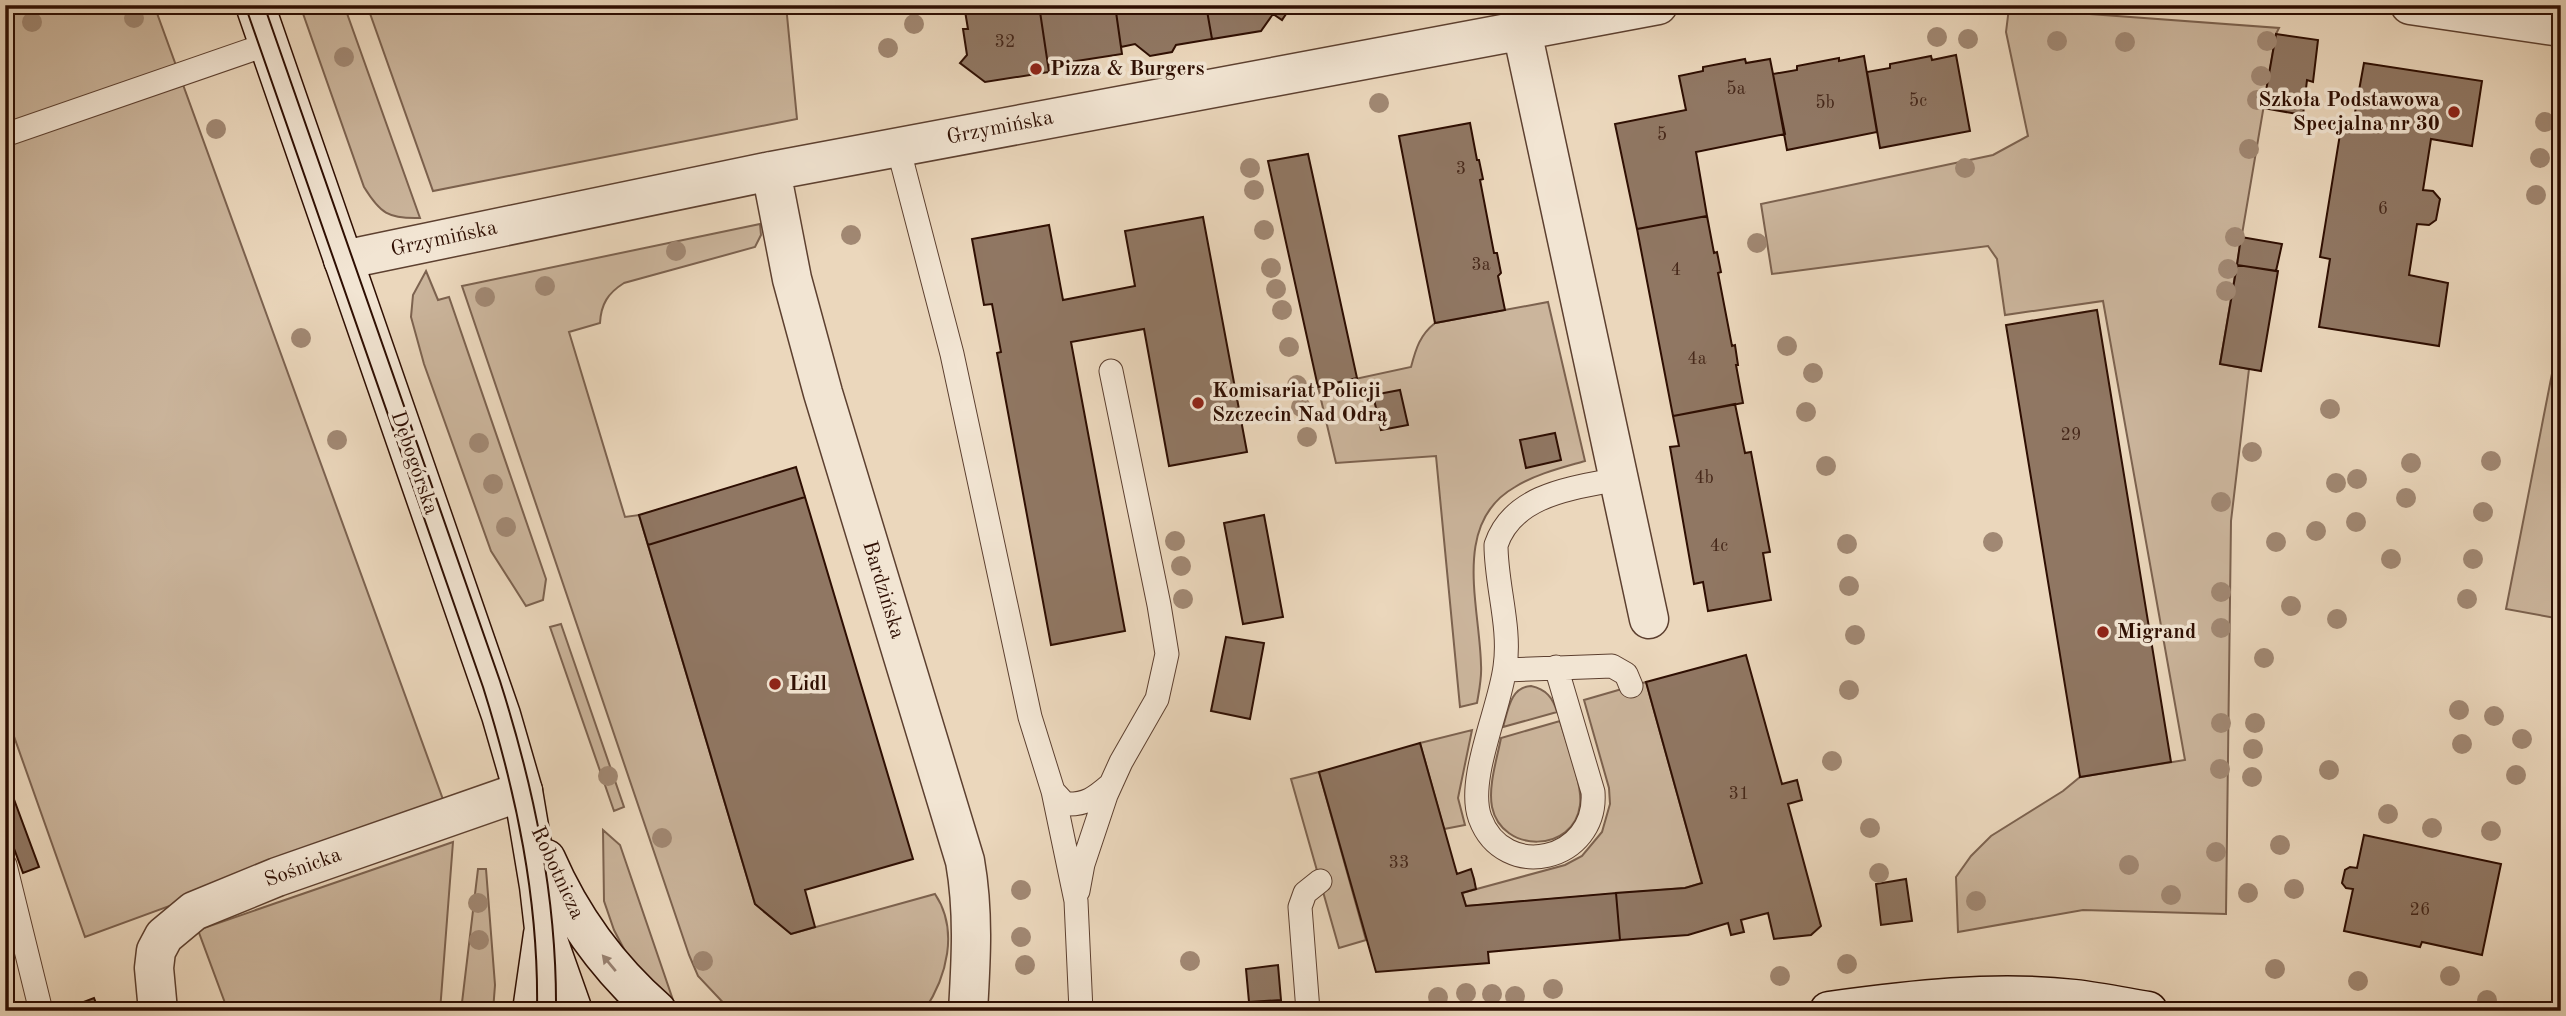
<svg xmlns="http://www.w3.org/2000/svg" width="2566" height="1016" font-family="'Old Standard TT',serif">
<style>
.green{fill:#cbb59c;stroke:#7c624f;stroke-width:2}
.building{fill:#907763;stroke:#2e0e02;stroke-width:2}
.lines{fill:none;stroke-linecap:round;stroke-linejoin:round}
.lane-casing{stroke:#5d4030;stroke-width:25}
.street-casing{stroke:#5d4030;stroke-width:41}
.secondary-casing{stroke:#2e0e02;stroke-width:41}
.lane{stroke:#f2e5d3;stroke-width:23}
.street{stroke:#f2e5d3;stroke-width:38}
.secondary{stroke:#f2e5d3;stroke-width:38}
.tram{stroke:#2e0e02;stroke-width:2}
.tree{fill:#a18873}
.oneway{fill:#9a8475}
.poi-dot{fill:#8f2418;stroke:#f2e5d3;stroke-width:2.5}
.labels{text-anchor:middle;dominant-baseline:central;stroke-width:7;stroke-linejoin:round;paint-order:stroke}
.number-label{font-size:18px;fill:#46281a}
.poi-label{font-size:21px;font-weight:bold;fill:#2e0e02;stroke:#f2e5d3;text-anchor:start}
.street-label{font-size:21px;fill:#2e0e02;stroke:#f2e5d3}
</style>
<rect width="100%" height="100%" fill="#ebd7bc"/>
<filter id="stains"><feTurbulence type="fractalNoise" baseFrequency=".00286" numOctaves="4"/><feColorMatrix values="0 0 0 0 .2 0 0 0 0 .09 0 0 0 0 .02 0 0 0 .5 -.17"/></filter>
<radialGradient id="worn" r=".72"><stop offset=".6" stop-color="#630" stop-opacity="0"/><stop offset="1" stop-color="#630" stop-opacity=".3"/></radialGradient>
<path class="green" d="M5,5H154L445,805L85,937L5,711Z
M300,5H344L420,218C388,219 380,213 364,187Z
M367,5H786L797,119L433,191Z
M2009,8L2279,28L2276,34L2220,364L2249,369L2231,521L2226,914L2083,910L1958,932L1956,877L1971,856L1991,836L2063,791L2080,777L2185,760L2103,301L2005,315L1997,259L1988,246L1772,274L1761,204L1993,155L2028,136L2006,32Z
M760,224L761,235L755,247L624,283C608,293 601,304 600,323L569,332L625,517L639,515L755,904L791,934L935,894C959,930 947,977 924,1011H731L698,976L689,955L462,286Z
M426,271L438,300L449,297L546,579L543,600L526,606L491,551L424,364L411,317L413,295Z
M1548,302L1585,461C1561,468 1536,474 1515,487C1451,523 1480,607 1481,665C1482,678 1479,691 1477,703L1460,707L1436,456L1336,463L1318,387L1411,367C1416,348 1420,335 1435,323Z
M2558,343H2561V619L2506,609Z
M561,624L624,807L614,811L550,627Z
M1646,682L1702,883L1685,888L1466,906L1462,893L1565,865L1582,856L1602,832L1610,804L1609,788L1584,700Z
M1531,686C1546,689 1553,698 1557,712L1503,727C1508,711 1510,687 1531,686Z
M1560,721C1566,742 1583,785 1580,805C1574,853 1502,854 1492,807C1488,786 1497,759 1501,738Z
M1472,730L1458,798L1465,825L1444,829L1420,743Z
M1319,772L1366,940L1339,948L1291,779Z
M603,830L620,845L673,1000L634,968L614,930L604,901Z
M453,842L440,1011H228L198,930Z
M478,869H486L495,985L493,1011H461Z"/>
<path class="building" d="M964,5H1039L1049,72L985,82L960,63L967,55L963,29H968Z
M1039,5H1115L1122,54L1064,63L1059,70L1049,72Z
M1115,5H1206L1212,39L1176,45L1172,52L1150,56L1135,44L1121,47Z
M1206,5H1292L1282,20L1273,14L1261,31L1212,39Z
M2276,34L2318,40L2313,82L2307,80L2303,115L2263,108Z
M1956,55L1970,131L1880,148L1867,72L1890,68V64L1931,56L1932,60Z
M1864,56L1877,132L1787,150L1773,74L1797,70V66L1839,58V61Z
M1745,59L1746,63L1770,59L1785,134L1696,152L1707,216L1637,229L1615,124L1686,110L1679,76L1703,71V67Z
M2364,63L2482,81L2472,146L2431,139L2423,190L2433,191L2440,199L2436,220L2429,225L2417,224L2409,275L2448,283L2439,346L2319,327L2330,259L2320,257L2341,128L2352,129Z
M1470,123L1477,160H1479L1483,179L1480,180L1494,253H1497L1501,273L1498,276L1505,310L1435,323L1399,136Z
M1308,154L1357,378L1318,387L1268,161Z
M1707,216L1714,253L1717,252L1721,272L1718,273L1732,346L1735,345L1738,365H1736L1743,403L1673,416L1637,229Z
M1203,217L1247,452L1169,466L1144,329L1071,342L1125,631L1051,645L997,353L1001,352L992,304L984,305L972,239L1049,225L1063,300L1135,286L1125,231Z
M2241,237L2282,244L2276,271L2237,265Z
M2237,265L2278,271L2261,371L2220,364Z
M2097,310L2171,762L2080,777L2006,325Z
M1400,390L1408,425L1381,430L1373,395Z
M1735,404L1745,453L1751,452L1770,552L1763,553L1771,600L1708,611L1703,582L1694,584L1670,447L1679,446L1673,416Z
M1555,433L1561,460L1526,468L1520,440Z
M796,467L805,497L648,545L639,515Z
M805,497L913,859L805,890L815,927L791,934L755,904L648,545Z
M1264,515L1283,617L1243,624L1224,523Z
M1226,637L1264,643L1250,719L1211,711Z
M1746,655L1782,784L1797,780L1802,800L1788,804L1821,926L1811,935L1774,939L1768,913L1741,920L1744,932L1731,935L1728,923L1688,935L1620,940L1616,893L1685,888L1702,883L1646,682Z
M1420,743L1457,874L1471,869L1474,879L1476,889L1462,893L1466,906L1616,893L1620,940L1488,952L1489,963L1376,972L1319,772Z
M12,794L39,867L23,873L5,824V797Z
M2364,835L2501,864L2482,955L2422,942L2420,947L2344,931L2353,889L2346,888L2342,883L2345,870L2350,867L2357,868Z
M1906,879L1912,921L1881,925L1876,884Z
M1278,965L1281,1000L1249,1002L1246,969Z
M94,998L99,1011H60Z"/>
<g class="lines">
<g class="lane-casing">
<path id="lane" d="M5,135L268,44
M898,147L952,354L1030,717L1053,791L1076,901L1081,1011
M1556,667L1593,792C1598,861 1504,883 1480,818C1466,780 1500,708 1505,667C1511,627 1496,585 1496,545C1513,494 1573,488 1619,479
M1505,670L1612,666L1626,674L1631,686
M1053,791L1065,804C1086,805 1095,798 1110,785
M5,865L41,1011
M1078,891L1083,864L1106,795L1121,762L1157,699L1167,654L1159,605L1111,371
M1308,1011L1300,907L1305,893L1320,881"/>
</g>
<g class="street-casing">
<path id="street" d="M2410,5L2561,27
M1522,31L1649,619
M771,171L792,279L823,393L965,861C974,912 971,960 968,1011
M343,260L771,171L1658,5
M158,1011L154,968L156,951L164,936L194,911L277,877L523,791"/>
</g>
<g class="secondary-casing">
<path id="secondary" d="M255,5L501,715L523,791L539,886L544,929L573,1011
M546,859C572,919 608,968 657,1011
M532,1011L543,934
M1829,1011C1910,1000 1993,990 2074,999C2099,1002 2124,1007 2148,1011"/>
</g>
<use href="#lane" class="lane"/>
<use href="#street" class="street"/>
<use href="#secondary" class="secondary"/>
<path class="tram" d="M245,5L483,687C516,792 539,900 537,1011
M264,5L500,681C534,788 557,897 556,1011"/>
</g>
<g class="tree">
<circle cx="134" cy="18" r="10"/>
<circle cx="32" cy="22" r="10"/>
<circle cx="914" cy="24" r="10"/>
<circle cx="1937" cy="37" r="10"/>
<circle cx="1968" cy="39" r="10"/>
<circle cx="2057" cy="41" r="10"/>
<circle cx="2267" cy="41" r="10"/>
<circle cx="2125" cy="42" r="10"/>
<circle cx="888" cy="48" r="10"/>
<circle cx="344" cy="57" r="10"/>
<circle cx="2261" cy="76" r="10"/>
<circle cx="2257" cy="100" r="10"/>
<circle cx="1379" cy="103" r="10"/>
<circle cx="2545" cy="122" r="10"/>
<circle cx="216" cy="129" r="10"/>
<circle cx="2249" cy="149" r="10"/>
<circle cx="2540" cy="158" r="10"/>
<circle cx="1250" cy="168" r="10"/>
<circle cx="1965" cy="168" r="10"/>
<circle cx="1254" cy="190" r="10"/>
<circle cx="2536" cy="195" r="10"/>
<circle cx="1264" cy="230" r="10"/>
<circle cx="851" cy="235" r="10"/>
<circle cx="2235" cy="237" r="10"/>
<circle cx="1757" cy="243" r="10"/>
<circle cx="676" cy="251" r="10"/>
<circle cx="1271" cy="268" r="10"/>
<circle cx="2228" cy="269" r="10"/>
<circle cx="545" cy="286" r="10"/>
<circle cx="1276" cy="289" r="10"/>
<circle cx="2226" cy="291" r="10"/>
<circle cx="485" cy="297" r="10"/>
<circle cx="1282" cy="310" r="10"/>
<circle cx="301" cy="338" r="10"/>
<circle cx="1787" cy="346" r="10"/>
<circle cx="1289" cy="347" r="10"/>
<circle cx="1813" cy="373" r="10"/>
<circle cx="1297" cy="385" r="10"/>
<circle cx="1301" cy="407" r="10"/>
<circle cx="2330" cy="409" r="10"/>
<circle cx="1806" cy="412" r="10"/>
<circle cx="1307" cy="437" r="10"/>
<circle cx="337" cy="440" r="10"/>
<circle cx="479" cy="443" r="10"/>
<circle cx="2252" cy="452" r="10"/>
<circle cx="2491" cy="461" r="10"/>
<circle cx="2411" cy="463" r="10"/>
<circle cx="1826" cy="466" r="10"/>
<circle cx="2357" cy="479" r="10"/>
<circle cx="2336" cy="483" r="10"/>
<circle cx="493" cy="484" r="10"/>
<circle cx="2406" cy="498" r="10"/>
<circle cx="2221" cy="502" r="10"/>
<circle cx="2483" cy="512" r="10"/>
<circle cx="2356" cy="522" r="10"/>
<circle cx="506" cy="527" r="10"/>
<circle cx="2316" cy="531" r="10"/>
<circle cx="1175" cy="541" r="10"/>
<circle cx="1993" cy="542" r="10"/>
<circle cx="2276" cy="542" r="10"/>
<circle cx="1847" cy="544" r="10"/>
<circle cx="2391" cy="559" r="10"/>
<circle cx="2473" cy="559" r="10"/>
<circle cx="1181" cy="566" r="10"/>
<circle cx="1849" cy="586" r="10"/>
<circle cx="2221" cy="592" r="10"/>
<circle cx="1183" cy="599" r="10"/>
<circle cx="2467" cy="599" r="10"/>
<circle cx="2291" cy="606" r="10"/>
<circle cx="2337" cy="619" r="10"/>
<circle cx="2221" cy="628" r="10"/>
<circle cx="1855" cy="635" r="10"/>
<circle cx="2264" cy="658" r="10"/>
<circle cx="1849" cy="690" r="10"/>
<circle cx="2459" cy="710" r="10"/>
<circle cx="2494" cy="716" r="10"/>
<circle cx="2221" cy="723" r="10"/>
<circle cx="2255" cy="723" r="10"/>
<circle cx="2522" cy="739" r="10"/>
<circle cx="2462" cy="744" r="10"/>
<circle cx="2253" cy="749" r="10"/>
<circle cx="1832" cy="761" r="10"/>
<circle cx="2220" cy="769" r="10"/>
<circle cx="2329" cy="770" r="10"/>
<circle cx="2516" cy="775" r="10"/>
<circle cx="608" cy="776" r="10"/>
<circle cx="2252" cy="777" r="10"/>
<circle cx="2388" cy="814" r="10"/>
<circle cx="1870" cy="828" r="10"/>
<circle cx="2432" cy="828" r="10"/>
<circle cx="2491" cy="831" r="10"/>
<circle cx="662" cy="838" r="10"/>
<circle cx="2280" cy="845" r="10"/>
<circle cx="2216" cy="852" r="10"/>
<circle cx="2129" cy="865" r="10"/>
<circle cx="1879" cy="873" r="10"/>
<circle cx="2294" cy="889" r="10"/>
<circle cx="1021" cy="890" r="10"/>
<circle cx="2248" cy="893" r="10"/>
<circle cx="2171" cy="895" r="10"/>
<circle cx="1976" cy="901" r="10"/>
<circle cx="478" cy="903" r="10"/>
<circle cx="1021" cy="937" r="10"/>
<circle cx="479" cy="940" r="10"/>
<circle cx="703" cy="961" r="10"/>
<circle cx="1190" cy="961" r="10"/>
<circle cx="1847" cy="964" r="10"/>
<circle cx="1025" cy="965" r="10"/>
<circle cx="2275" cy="969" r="10"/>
<circle cx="1780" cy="976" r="10"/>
<circle cx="2450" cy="976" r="10"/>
<circle cx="2358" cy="981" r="10"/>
<circle cx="1553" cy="989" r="10"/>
<circle cx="1466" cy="993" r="10"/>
<circle cx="1492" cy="994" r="10"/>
<circle cx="1515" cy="996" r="10"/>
<circle cx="1438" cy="997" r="10"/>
<circle cx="2487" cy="1000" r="10"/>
</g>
<defs><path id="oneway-solid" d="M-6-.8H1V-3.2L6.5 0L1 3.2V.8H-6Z" transform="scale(1.75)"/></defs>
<use class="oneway" href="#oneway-solid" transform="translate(609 963) rotate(-130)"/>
<g class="poi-dot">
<circle cx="1036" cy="69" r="7"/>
<circle cx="2454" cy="112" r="7"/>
<circle cx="1198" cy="403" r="7"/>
<circle cx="2103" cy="632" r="7"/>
<circle cx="775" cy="684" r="7"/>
</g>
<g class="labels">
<g class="number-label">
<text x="1005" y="42">32</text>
<text x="1736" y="89">5a</text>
<text x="1918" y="101">5c</text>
<text x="1825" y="103">5b</text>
<text x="1662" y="135">5</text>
<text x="1461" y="169">3</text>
<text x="2383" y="209">6</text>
<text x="1481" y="265">3a</text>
<text x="1676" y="270">4</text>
<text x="1697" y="359">4a</text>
<text x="2071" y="435">29</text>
<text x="1704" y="478">4b</text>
<text x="1719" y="546">4c</text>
<text x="1739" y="794">31</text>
<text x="1399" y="863">33</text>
<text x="2420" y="910">26</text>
</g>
<g class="poi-label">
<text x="1050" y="69">Pizza &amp; Burgers</text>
<text x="2440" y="100" text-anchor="end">Szkoła Podstawowa<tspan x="2440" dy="24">Specjalna nr 30</tspan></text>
<text x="1212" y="391">Komisariat Policji<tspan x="1212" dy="24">Szczecin Nad Odrą</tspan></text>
<text x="2117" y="632">Migrand</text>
<text x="789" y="684">Lidl</text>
</g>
<g class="street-label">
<text transform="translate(1000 128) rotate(-11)">Grzymińska</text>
<text transform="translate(444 239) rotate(-12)">Grzymińska</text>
<text transform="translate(414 463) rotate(71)">Dębogórska</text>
<text transform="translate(883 590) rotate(73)">Bardzińska</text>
<text transform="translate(303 868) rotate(-20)">Sośnicka</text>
<text transform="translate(557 873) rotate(65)">Robotnicza</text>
</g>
</g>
<rect width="2566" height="1016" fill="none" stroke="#ebd7bc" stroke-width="28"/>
<rect x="7" y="7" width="2552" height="1002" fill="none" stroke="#2e0e02" stroke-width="3.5"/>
<rect x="14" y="14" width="2538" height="988" fill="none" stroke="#2e0e02" stroke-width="2"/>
<rect width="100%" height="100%" filter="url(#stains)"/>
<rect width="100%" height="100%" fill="url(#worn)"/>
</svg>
